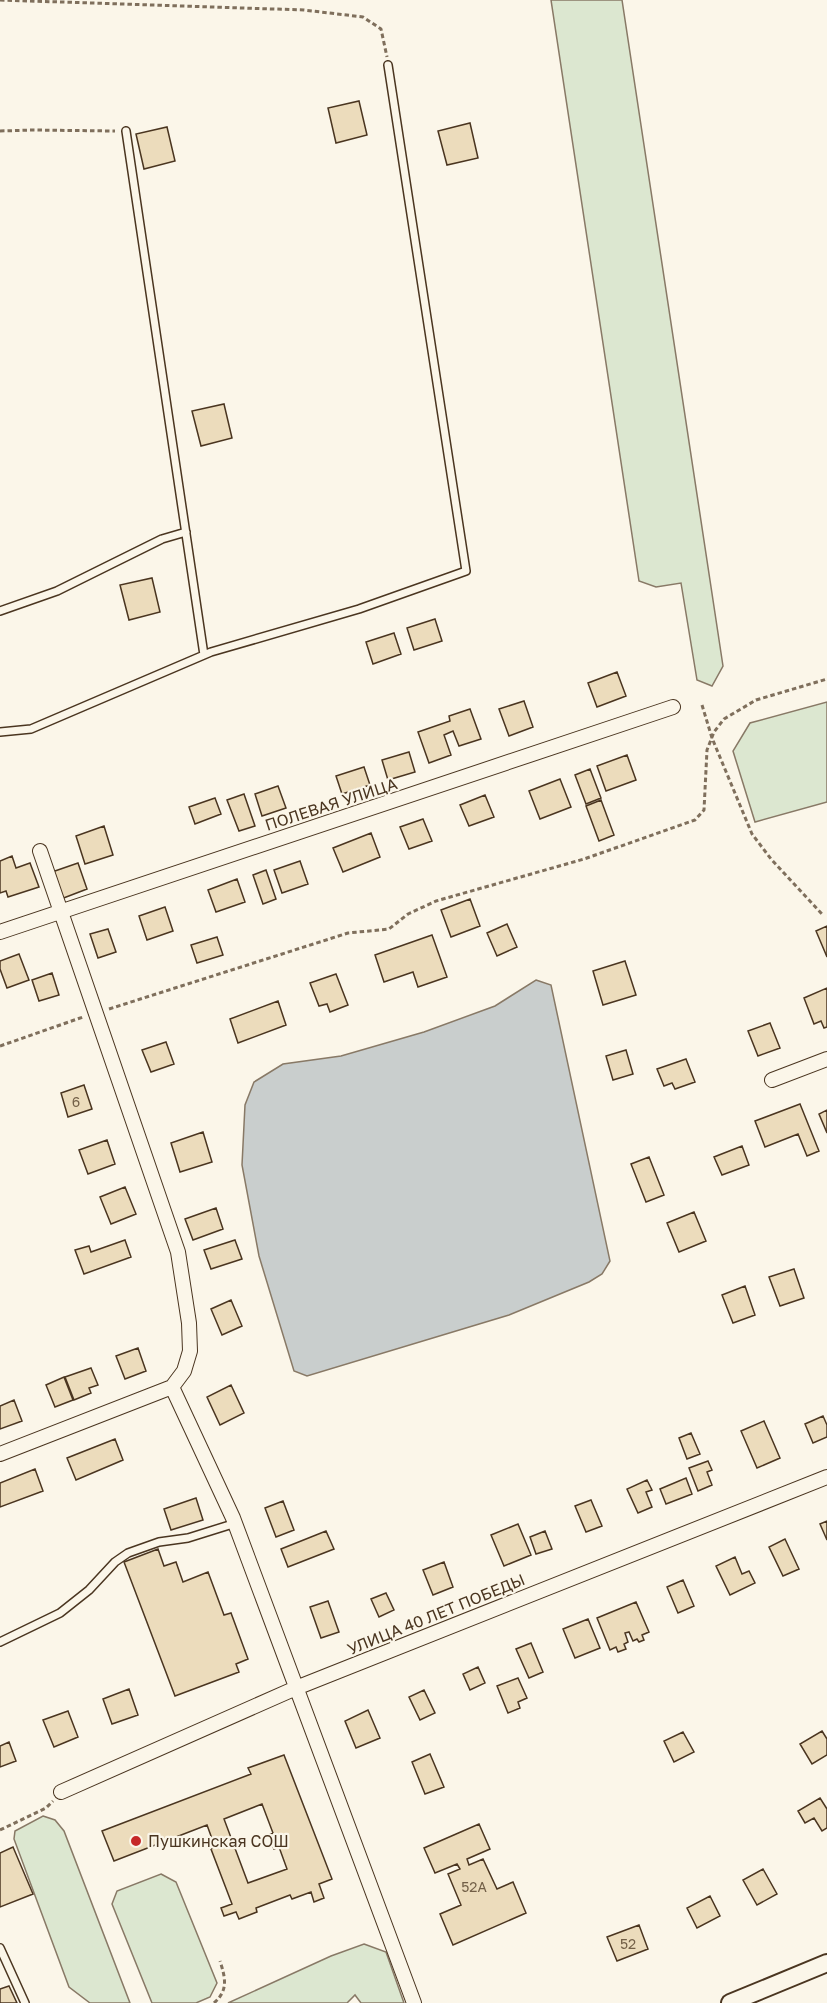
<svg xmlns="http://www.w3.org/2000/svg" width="827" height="2003" font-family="'Golos Text',sans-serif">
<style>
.green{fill:#dce7d0;stroke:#887966;stroke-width:1.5}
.water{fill:#c9cecd;stroke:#887966;stroke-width:1.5}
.building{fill:#ecdcbc;stroke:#4a3520;stroke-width:1.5;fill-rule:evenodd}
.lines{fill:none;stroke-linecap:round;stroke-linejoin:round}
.service-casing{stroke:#4a3520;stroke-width:10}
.minor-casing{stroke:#4a3520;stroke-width:16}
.tertiary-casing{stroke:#4a3520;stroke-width:20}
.path{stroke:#7f6f5c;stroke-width:3;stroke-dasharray:4.5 3;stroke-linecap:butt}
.service{stroke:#fbf6e9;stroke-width:7}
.minor{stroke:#fbf6e9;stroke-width:14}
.tertiary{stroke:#fbf6e9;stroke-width:16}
.poi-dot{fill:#c62828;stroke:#fbf6e9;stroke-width:2}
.labels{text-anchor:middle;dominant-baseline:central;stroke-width:4.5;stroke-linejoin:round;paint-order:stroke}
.number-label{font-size:14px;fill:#725f47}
.street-label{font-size:16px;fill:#4a3520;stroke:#fbf6e9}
.poi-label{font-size:16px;fill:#4a3520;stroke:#fbf6e9;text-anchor:start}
</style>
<rect width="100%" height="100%" fill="#fbf6e9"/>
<path class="green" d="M551,0H622L723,666L712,686L697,680L681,583L656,587L639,581Z
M827,702V802L755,822L733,751L750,723Z
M43,1816L55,1820L64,1831L130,2003H90L69,1987L14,1839L15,1831Z
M161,1874L176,1882L217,1983L210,1997L196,2003H152L112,1904L117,1891Z
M364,1944L386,1952L404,2003H361L355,1995L347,2003H228L331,1956Z"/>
<path class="water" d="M536,980L551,985L610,1261L602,1274L589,1282L509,1315L307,1376L294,1371L259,1256L242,1165L245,1105L254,1082L283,1064L341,1056L424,1032L495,1006Z"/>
<path class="building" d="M359,101L367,135L336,143L328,108Z
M470,123L478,158L447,165L438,131Z
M167,127L175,161L144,169L136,134Z
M224,404L232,438L201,446L192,411Z
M152,578L160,612L129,620L120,585Z
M435,619L442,641L414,650L407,628Z
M394,633L401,654L373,664L366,642Z
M617,672L626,696L597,707L588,683Z
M524,701L533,727L509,736L499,709Z
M470,709L481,739L459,746L453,731L444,735L451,755L429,763L418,732L450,721L449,716Z
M409,752L415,772L388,780L382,760Z
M627,755L636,780L606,791L597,766Z
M364,767L370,785L342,794L336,776Z
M590,769L601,798L586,804L575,775Z
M560,779L571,807L540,819L529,791Z
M278,786L286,808L262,816L255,794Z
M244,794L255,826L239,831L227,800Z
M485,795L494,817L469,826L460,805Z
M215,798L221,814L195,824L189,807Z
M601,800L614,835L599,841L586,806Z
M423,819L432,841L409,849L400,827Z
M104,826L113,855L85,864L76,836Z
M371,833L380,857L343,872L333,848Z
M12,856L16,868L30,863L39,887L8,897L6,891L0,893V861Z
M300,861L308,884L282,893L274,870Z
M78,863L87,889L61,899L52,872Z
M266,870L276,899L263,904L253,875Z
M237,879L245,902L216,912L208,890Z
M470,899L480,926L451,937L441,910Z
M165,907L173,931L147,940L139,916Z
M507,924L517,947L497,956L487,933Z
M827,926V957L816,931Z
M108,929L116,952L98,958L90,934Z
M432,935L447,977L418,987L413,972L384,982L375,955Z
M217,937L223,955L197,963L191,945Z
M19,954L29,980L7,988L0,969V961Z
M625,961L636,995L603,1005L593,971Z
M52,973L59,995L39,1001L32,980Z
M336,974L348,1005L330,1012L327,1004L319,1006L310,983Z
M827,988V1027L824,1028L821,1021L814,1024L804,998Z
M278,1001L286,1025L238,1043L230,1019Z
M770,1023L780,1048L758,1056L748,1031Z
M166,1042L174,1064L151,1072L142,1050Z
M626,1050L633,1074L613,1080L606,1056Z
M686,1059L695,1082L675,1089L672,1083L664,1086L657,1069Z
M84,1085L92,1109L68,1117L61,1093Z
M800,1104L819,1151L807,1156L798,1134L765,1147L755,1121Z
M827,1110V1133L819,1114Z
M203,1132L212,1162L180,1172L171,1143Z
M107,1140L115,1164L88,1174L79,1150Z
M742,1146L749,1165L722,1175L714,1157Z
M649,1157L664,1195L646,1202L631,1164Z
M125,1187L136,1214L111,1224L100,1197Z
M216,1208L223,1229L193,1240L185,1219Z
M694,1212L706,1241L679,1252L667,1223Z
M125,1240L131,1257L84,1274L75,1250L89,1246L91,1252Z
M235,1240L242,1259L211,1269L204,1250Z
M794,1269L804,1298L780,1306L769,1277Z
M745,1286L755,1315L733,1323L722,1295Z
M231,1300L242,1326L222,1335L211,1309Z
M138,1348L146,1371L125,1379L116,1356Z
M91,1368L98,1385L89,1388L91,1393L74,1400L65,1377Z
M64,1377L73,1400L55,1407L46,1385Z
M231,1385L244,1413L220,1425L207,1397Z
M14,1400L22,1421L0,1429V1406Z
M823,1416L827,1425V1437L813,1443L805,1424Z
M764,1421L780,1458L757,1468L741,1431Z
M691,1433L700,1454L687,1459L679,1438Z
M115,1439L123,1460L76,1480L67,1458Z
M708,1461L712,1470L707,1472L712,1485L698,1491L689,1468Z
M35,1469L43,1491L0,1507V1483Z
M686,1478L692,1494L666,1504L660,1489Z
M647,1480L652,1490L646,1492L652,1507L638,1513L627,1489Z
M196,1498L203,1520L171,1530L164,1509Z
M591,1500L602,1526L586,1532L575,1506Z
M283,1501L294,1530L276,1537L265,1508Z
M827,1521V1540L820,1524Z
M518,1524L531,1555L504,1566L491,1535Z
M326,1531L334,1549L288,1567L281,1549Z
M545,1531L552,1549L536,1554L530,1537Z
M785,1539L799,1569L783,1576L769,1547Z
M158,1549L164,1566L176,1562L183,1582L208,1572L224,1615L231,1613L248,1659L236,1664L239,1672L175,1696L124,1562Z
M735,1557L742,1574L749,1571L755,1583L730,1595L716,1566Z
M444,1562L453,1587L433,1595L423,1570Z
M683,1580L694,1606L678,1613L667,1587Z
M386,1593L394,1610L379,1617L371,1599Z
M328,1601L339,1632L321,1638L310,1607Z
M636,1602L649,1632L642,1635L644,1640L639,1642L637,1639L633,1641L629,1632L625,1633L628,1642L624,1644L626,1649L618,1652L616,1647L610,1650L597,1618Z
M588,1619L600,1648L575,1658L563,1629Z
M531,1643L543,1672L529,1678L516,1649Z
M478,1667L485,1683L470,1690L463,1674Z
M518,1678L527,1698L518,1702L520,1708L508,1713L497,1686Z
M129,1689L138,1715L112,1724L103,1699Z
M424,1690L435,1713L420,1720L409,1697Z
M368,1710L380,1738L356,1748L345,1721Z
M68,1711L78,1737L54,1747L43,1720Z
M822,1731L827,1739V1755L812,1764L800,1744Z
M683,1732L694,1752L674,1762L664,1741Z
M9,1742L16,1761L0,1767V1746Z
M430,1754L444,1787L425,1794L412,1762Z
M284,1755L332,1879L319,1884L324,1898L314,1902L311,1892L292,1899L290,1895L256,1908L257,1912L239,1919L236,1912L224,1916L221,1908L232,1904L211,1849L215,1847L207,1825L114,1861L102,1831L251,1774L248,1768ZM262,1804L273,1833L268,1835L274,1849L279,1847L287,1869L248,1883L224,1819Z
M820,1798L827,1809V1828L822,1831L814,1818L805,1823L798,1811Z
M479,1824L490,1849L467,1859L469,1865L483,1859L497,1889L513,1882L526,1913L453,1945L440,1914L461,1905L448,1874L460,1869L457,1864L435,1873L424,1848Z
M13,1847L33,1894L0,1907V1853Z
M763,1869L777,1894L757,1905L743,1880Z
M710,1896L720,1916L697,1928L687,1908Z
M639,1925L648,1949L617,1961L607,1937Z
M9,1986L17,2003H0V1989Z"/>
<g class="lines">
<g class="service-casing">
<path id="service" d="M126,131L204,655
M0,611L57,591L162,539L186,532
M0,732L31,729L211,652L359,609L466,571L388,65
M0,1642L60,1613L89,1590L115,1562L128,1553L159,1542L188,1538L236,1523
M0,1948L25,2003"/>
</g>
<g class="minor-casing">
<path id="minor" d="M0,932L673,707
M772,1080L827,1059
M172,1387L233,1518L414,2003
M0,1454L172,1387L184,1371L190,1351L189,1323L178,1252L40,851
M61,1792L296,1688L827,1477"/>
</g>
<g class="tertiary-casing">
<path id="tertiary" d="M730,2003L827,1963"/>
</g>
<path class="path" d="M0,0L304,10L363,17L381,29L387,57
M0,131L34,130L115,131
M702,705L712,738L752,834L771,859L822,914
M109,1009L348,933L389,929L408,914L436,901L584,859L695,820L704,810L707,750L714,732L724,719L756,700L827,679
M0,1046L83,1017
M0,1830L46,1808L53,1801
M214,2003C229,1990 225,1977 220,1961"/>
<use href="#service" class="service"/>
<use href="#minor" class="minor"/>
<use href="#tertiary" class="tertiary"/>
</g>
<circle class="poi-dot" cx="136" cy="1841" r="6"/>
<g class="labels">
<g class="number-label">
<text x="76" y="1101">6</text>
<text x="474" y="1886">52А</text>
<text x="628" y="1943">52</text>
</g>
<g class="street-label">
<text transform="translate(331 804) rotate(-18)">ПОЛЕВАЯ УЛИЦА</text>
<text transform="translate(436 1614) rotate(-22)">УЛИЦА 40 ЛЕТ ПОБЕДЫ</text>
</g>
<g class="poi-label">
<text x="148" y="1841">Пушкинская СОШ</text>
</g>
</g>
</svg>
